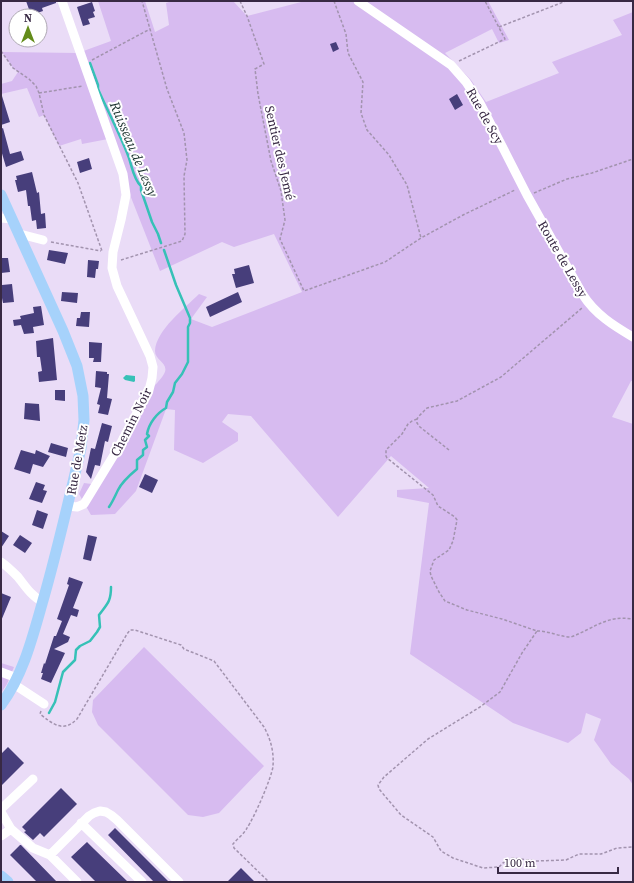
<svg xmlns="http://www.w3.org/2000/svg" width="634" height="883" font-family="'Source Serif 4',serif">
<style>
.green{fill:#d7bbf0}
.water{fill:#36c1b7}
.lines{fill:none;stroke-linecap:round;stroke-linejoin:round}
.stream{stroke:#36c1b7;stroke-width:2.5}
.building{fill:#473e7b}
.path{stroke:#a293ae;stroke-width:1.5;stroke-dasharray:3 2;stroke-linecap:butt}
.minor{stroke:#fff;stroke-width:9}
.major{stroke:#a6d2fb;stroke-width:11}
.labels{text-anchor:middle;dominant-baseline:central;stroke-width:4;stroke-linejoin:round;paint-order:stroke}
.street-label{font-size:13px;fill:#382944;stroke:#fff}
.water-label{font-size:14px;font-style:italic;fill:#1a312e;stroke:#fff}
</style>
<rect width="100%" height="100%" fill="#eadcf7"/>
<path class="green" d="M98,1H145L155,32L169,25L166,3L172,1H233L247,16L305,1H488L509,40L499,43L492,29L445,53L471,80L486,102L559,73L552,62L622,35L613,20L633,12V381H631L612,417L633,424V785L629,779L611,764L594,740L601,719L586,713L581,733L568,743L513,723L410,654L429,503L397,497V490L429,488L391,456L338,517L251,416L228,414L222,422L238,433V441L203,463L174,450L175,410L166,409L136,491L115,514L91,515L79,494L84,483L99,485C116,454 133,422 151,391C154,385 160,381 164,374C170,363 155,361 155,351C156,330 185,308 199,294L207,297L191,319L212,327L302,292L274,234L234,247L222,242L160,271L108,139L82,144L81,139L59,146L44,115L39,117L27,88L1,94V84L12,81L18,72L13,68L2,52L78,53L111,41Z
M144,647L264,766L219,813L203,817L188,815L98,725L92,712L93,700Z
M1,663L14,667L7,684L1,693Z"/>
<path class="water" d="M126,375L135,376V381L134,382L125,380L123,378Z"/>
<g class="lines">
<path class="stream" d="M90,63L98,85V89C108,112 120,134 129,158C132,167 134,180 141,186V190L152,222L158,234L161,243
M109,507C113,501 115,496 118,490C122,482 131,474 137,469V460L143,455V450L147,447L145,440L149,436L147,434C149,423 157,413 166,408L167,402L173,392L175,383L182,374L188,362V327L190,323V318L176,285L164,250
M49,713L55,702L63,672L75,660L76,650L80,646L90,641L97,632L100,627L99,615C107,604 111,602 111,587"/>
</g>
<path class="building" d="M26,1H56V3L42,8L43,11L31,15Z
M92,2L95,11L93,12L95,17L88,19L90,24L83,26L77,7Z
M336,42L339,49L333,52L330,44Z
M457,94L463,105L455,110L449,99Z
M2,96L10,122L1,125V97Z
M3,128L10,154L21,151L24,160L6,167L1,150V129Z
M89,158L92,169L80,173L77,162Z
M32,172L37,193L39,192L41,214L45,213L46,228L37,229L36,220L32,221L30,206H28L26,190L18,192L15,180H17L16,176Z
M49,250L68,253L65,264L47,260Z
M1,258H8L10,272L1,273Z
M88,260L99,261L98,269H96L95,278L87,277Z
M249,265L254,283L236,288L232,274H235L234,269Z
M12,284L14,302L3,303L2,298H1L2,285Z
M62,292L78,293L77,303L61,301Z
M238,292L242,302L210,317L206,307Z
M41,306L44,325L33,327L34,333L24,334L21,325L14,326L13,320L21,319L20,316L34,313L33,307Z
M81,312H90L89,327L76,326L77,318H80Z
M53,338L57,380L39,382L38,372L42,371L40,357H37L36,341Z
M89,342L102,343L101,362H93L94,358H89Z
M96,371L107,372V374H109L107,398L112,399L108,415L98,413L100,405L97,404L101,388L95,387Z
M55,390H65V401L55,400Z
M25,403L39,404L40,421L24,419Z
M102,423L112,426L108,442L105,441L100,466L95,465L91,479L86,472L91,448L95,449Z
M51,443L68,448L66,457L48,452Z
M21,450L35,454L36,450L50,456L43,467L33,464L30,474L14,469Z
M145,474L158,480L152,493L139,487Z
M36,482L45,485L43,490L47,491L42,503L29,499Z
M37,510L48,514L43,529L32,525Z
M1,531L9,536L1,548Z
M20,535L32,543L25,553L13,545Z
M88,535L97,537L91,561L83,559Z
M69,577L83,582L73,608L79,610L77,617L71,615L63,634L70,637L68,642L54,649L65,653L51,683L41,679L43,673H41L44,663L45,664L54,636H56L62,621L57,619L69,585L67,584Z
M1,593L11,597L1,621Z
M8,747L24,763L1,786V754Z
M61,788L77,804L44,837L40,833L33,840L24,832L26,831L22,827Z
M115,828L169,882H154L108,835Z
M87,842L94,849L128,882H96L71,857Z
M20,845H21L57,882H37L10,855Z
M241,868L255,882H227Z"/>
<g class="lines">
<path class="path" d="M240,1L247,16L264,64L255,69L258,94L271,161L281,191L285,220L280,239L304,291L385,262L421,238L463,215L515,190
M334,1L346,34L348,53L363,82L361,113L367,130L389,155L407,185L421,238
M499,27L566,1
M1,51L13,68L29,79L36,86L39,93L44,115L78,183L102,251
M92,60L150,29
M459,61L505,39L485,1
M39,93L83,86
M534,193L567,179L592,173L633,159
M51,242L101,251
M121,260L182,241L185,234L184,176L187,160L184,133L167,89L142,1
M417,419L412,421L408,424L402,434L386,450V456L387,458L433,495L438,506L455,517L457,520L453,541L449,550L434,560L430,571L431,576L439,592L445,601L467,610L502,619L537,631L522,653L500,692L480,707L428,739L384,777L378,785L379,789L401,815L433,837L441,851L453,858L483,868L499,867L505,861L513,858L536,861L566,860L579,854H601L617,848L633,847
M449,450L420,427L417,423V419L419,416L427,408L457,401L501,377L582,308
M537,631C549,631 560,637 571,637C595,628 606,615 633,619
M41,711L40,714C53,724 63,733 77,719L127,634L130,630H135L181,645L184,649L214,661L264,727C271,740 274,752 273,766C272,777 254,818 247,828C244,834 237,839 233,844L234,848L269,882"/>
<path class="minor" d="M62,1L123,174L126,195L121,220L113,252L112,268L117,286L150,356L153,367L152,378L149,390L117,450L84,504L77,507L68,506
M358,1L451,65L466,82L480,103L527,195L583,295C595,314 614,326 633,337
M1,218L12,219
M20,234L43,240
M1,562C7,566 13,572 18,577C25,586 32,597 43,602
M1,672L17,678
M15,685L44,704
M1,809L33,779
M1,812L11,829L33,848L50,855L89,816L94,813L100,811L106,812L111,815L117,820L179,882
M81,823L142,882
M1,836L11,829
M50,855L77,882"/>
<path class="major" d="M1,195L63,331L77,366L83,396L84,420L81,448C69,500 57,552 42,604C32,639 23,675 1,705
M1,876L8,882"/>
</g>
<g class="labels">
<g class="street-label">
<text transform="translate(485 116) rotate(61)">Rue de Scy</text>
<text transform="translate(280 153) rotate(77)">Sentier des Jemé</text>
<text transform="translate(563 259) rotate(60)">Route de Lessy</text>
<text transform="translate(131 422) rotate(-63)">Chemin Noir</text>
<text transform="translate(77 460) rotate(-80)">Rue de Metz</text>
</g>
<g class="water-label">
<text transform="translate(134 149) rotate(67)">Ruisseau de Lessy</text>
</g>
</g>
<rect width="634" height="883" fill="none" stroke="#382944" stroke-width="4"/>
<g transform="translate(28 28)"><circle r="19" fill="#ffffff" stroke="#afa9b4"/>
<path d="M0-3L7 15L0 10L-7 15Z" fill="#638c1a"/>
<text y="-6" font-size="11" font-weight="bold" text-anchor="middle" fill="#382944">N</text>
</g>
<path d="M498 867v6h120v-6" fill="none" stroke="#382944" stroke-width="2"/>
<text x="504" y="867" font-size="12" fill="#382944" stroke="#ffffff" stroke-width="3" paint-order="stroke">100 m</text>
</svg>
